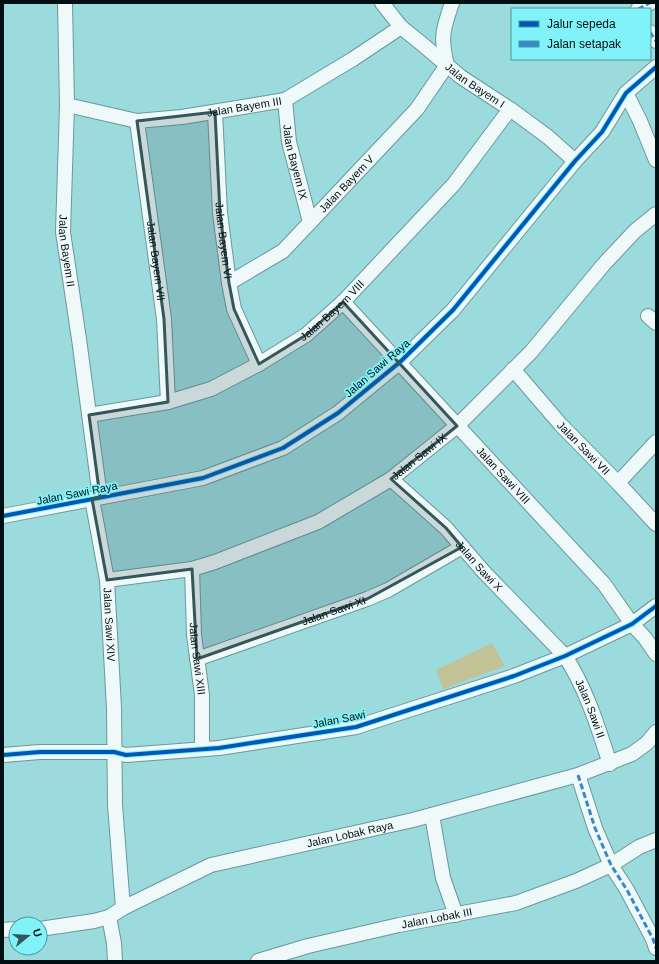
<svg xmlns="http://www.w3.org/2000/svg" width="659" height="964" font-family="Arial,sans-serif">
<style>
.green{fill:#c1c396}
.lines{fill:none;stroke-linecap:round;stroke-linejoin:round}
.street-casing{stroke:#6a989a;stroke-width:16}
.street{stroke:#f0f9fa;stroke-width:14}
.quiet{stroke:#328ac8;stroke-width:3;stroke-dasharray:6 3;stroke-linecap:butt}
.cycleway-casing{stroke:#80f2f8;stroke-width:6}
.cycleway{stroke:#0057b8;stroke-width:4}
.marked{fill:#365759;fill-opacity:0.2;stroke:#365759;stroke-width:3;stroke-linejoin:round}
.labels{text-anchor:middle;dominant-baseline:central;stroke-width:3.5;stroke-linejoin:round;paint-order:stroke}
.street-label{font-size:11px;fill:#001012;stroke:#80f2f8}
</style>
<rect width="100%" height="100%" fill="#9bdadd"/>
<path class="green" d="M492,643L505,666L443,689L436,670Z"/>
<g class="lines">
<g class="street-casing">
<g id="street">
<path id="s1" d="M65,3L67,105L63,232L79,339L100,497"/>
<path id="s2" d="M382,3L401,27L422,44L461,77L510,109L548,137L575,161"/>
<path d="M638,9L650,3"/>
<path d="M650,32L656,41"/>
<path d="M626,93L640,121L656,160"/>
<path id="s3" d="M285,100L289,142L310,222"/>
<path id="s4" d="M67,105L137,121L182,117L285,100L353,59L401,27"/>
<path id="s5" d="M215,112L220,213L229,283L234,309L259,364"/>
<path id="s6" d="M137,121L164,319L168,402"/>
<path id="s7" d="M229,283L283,251L417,109L447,65C440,38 443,29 452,3"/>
<path id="s8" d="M343,302L604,584L632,624L645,638L656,654"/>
<path d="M648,316L656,323"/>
<path id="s9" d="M513,369L561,425L618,483L656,524"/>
<path id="s10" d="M89,415L168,402L211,389L259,364L306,335L343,302L454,184L510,109"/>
<path id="s11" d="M391,479L446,528L483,571L565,656C586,688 598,727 610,764"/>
<path d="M618,483L656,442"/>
<path id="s12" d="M92,499L107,580L114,708L115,805L123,908"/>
<path d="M3,516L203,478L283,448L338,413L400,362L453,310L575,161L602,132L626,93L656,67"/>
<path id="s13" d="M192,569L194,635L202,695V749"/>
<path id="s14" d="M107,580L192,569L215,562L318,522L391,479L457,426L531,352L604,264L635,231L656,214"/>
<path id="s15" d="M197,659L367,599L388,590L462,547"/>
<path d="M3,755L40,752H114L126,755L219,748L356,727L514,676L565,656L632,624L656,606"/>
<path d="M578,775L595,828L611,865L627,890L653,939L656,948"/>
<path d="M432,815L443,878L456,915"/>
<path d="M109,917L114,943L115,961"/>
<path id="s16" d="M40,929L94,921L109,917L123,908L211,865L413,820L578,775L632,754L647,743L656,732"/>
<path d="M3,930L16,929"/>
<path id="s17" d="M258,961L308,946L399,925L516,903L576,881L611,865L639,847L656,840"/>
</g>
</g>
<use href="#street" class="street"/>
<path class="quiet" d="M638,9L650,3
M650,32L656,41
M578,775L595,828L611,865L627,890L653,939L656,948"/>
<g class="cycleway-casing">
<path id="cycleway" d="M3,516L203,478L283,448L338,413L400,362L453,310L575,161L602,132L626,93L656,67
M3,755L40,752H114L126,755L219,748L356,727L514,676L565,656L632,624L656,606"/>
</g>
<use href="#cycleway" class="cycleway"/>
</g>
<path class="marked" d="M215,112L220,213L229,283L234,309L259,364L306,335L343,302L457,426L391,479L446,528L462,547L367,599L197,659L192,569L107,580L92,499L100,497L89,415L168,402L164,319L137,121Z"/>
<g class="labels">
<g class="street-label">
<text stroke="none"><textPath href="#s2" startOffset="125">Jalan Bayem I</textPath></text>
<text stroke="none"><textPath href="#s4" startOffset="180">Jalan Bayem III</textPath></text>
<text stroke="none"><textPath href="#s3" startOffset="63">Jalan Bayem IX</textPath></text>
<text stroke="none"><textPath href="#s7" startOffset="155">Jalan Bayem V</textPath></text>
<text stroke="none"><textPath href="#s5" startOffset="129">Jalan Bayem VI</textPath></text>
<text stroke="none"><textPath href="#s1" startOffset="248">Jalan Bayem II</textPath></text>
<text stroke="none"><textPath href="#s6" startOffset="141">Jalan Bayem VII</textPath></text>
<text stroke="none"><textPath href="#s10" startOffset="270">Jalan Bayem VIII</textPath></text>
<text transform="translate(377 368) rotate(-41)">Jalan Sawi Raya</text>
<text stroke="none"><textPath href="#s9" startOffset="106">Jalan Sawi VII</textPath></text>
<text stroke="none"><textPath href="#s14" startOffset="341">Jalan Sawi IX</textPath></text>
<text stroke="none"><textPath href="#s8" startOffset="236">Jalan Sawi VIII</textPath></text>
<text transform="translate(77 493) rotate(-11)">Jalan Sawi Raya</text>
<text stroke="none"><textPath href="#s11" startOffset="124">Jalan Sawi X</textPath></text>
<text stroke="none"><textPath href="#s15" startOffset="145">Jalan Sawi XI</textPath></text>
<text stroke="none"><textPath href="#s12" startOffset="127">Jalan Sawi XIV</textPath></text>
<text stroke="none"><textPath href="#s13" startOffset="90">Jalan Sawi XIII</textPath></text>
<text stroke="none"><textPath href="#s11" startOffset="307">Jalan Sawi II</textPath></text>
<text transform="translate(339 719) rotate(-11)">Jalan Sawi</text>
<text stroke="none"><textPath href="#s16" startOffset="327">Jalan Lobak Raya</textPath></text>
<text stroke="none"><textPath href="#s17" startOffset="184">Jalan Lobak III</textPath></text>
</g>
</g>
<rect width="659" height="964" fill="none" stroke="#001012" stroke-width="8"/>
<rect x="511" y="8" width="140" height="52" fill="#80f2f8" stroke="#4d989c"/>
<rect x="519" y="21" width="20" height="6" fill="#0057b8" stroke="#4d989c"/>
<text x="547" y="28" font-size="12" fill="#001012">Jalur sepeda</text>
<rect x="519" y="41" width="20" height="6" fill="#328ac8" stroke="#4d989c"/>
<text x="547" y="48" font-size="12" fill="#001012">Jalan setapak</text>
<g transform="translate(28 936) rotate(72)"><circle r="19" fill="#80f2f8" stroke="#4d989c"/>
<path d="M0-3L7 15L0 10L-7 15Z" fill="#365759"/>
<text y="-6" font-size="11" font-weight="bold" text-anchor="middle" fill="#001012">U</text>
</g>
</svg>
